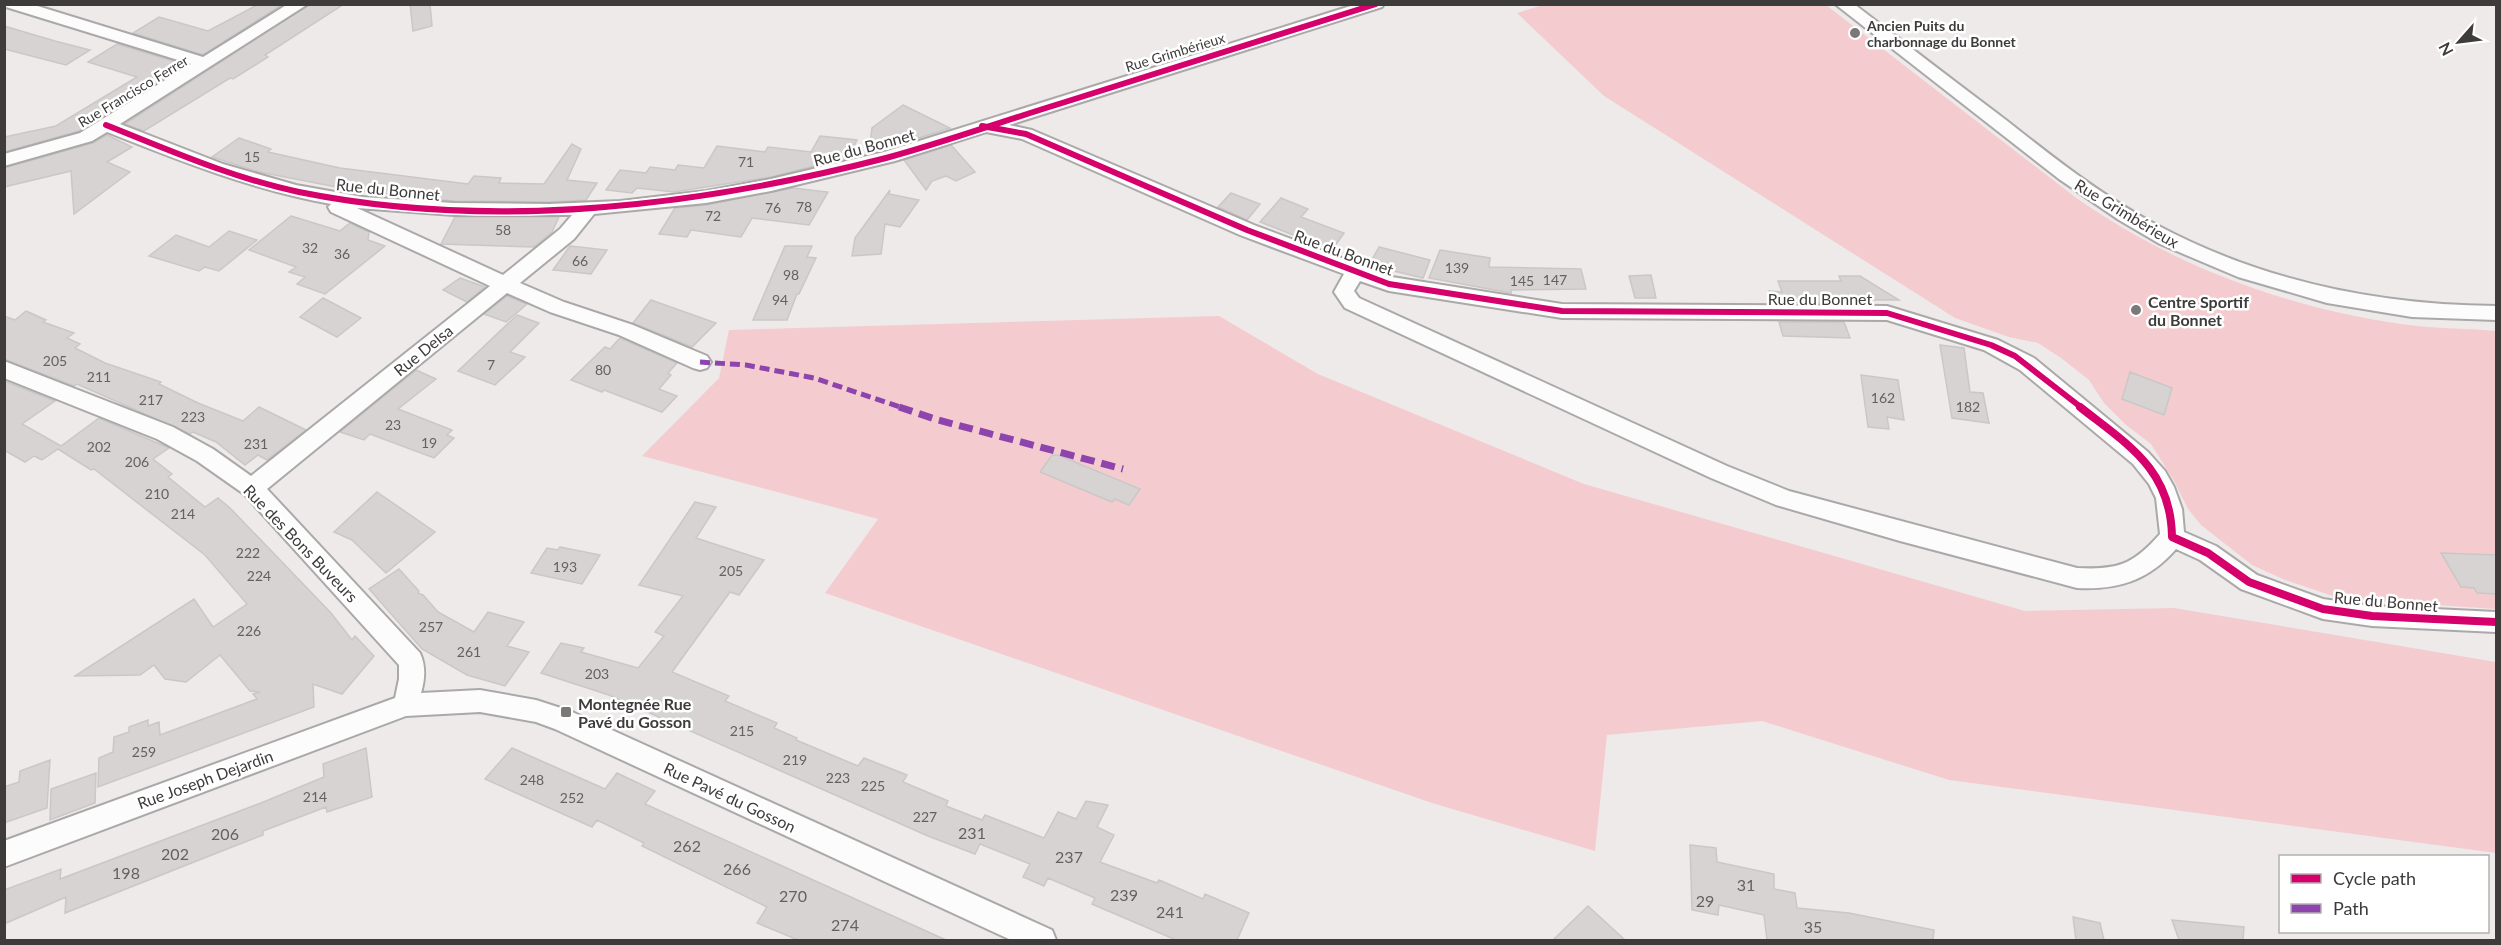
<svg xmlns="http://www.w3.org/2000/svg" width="2501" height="945" font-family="Lato,sans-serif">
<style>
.green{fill:#f4cccf}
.building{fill:#d7d3d3;stroke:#cac7c7;stroke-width:1.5}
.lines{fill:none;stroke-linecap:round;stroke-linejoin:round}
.street-casing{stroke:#aba8a9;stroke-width:4}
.street{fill:#fcfcfc;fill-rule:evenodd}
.quiet-far1{stroke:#8e44ad;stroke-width:5;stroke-dasharray:10 5;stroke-linecap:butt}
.quiet{stroke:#8e44ad;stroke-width:7;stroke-dasharray:14 7;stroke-linecap:butt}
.cycleway-far1-casing{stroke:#fff;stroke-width:9}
.cycleway-casing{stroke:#fff;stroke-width:12}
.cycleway-far1{stroke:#d6006c;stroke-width:6}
.cycleway{stroke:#d6006c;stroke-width:8}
.poi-dot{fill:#7c7878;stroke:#fff;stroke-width:2}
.labels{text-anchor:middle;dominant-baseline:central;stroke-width:5;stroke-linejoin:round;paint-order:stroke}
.far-poi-label{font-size:14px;font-weight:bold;fill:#3e3b3b;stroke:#fff;text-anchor:start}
.far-street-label{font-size:14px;fill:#3e3b3b;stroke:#fff}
.number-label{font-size:14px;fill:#646161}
.street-label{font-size:16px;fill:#3e3b3b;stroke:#fff}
.poi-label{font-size:16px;font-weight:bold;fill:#3e3b3b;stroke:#fff;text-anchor:start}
.near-number-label{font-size:16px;fill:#646161}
</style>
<rect width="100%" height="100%" fill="#eeeaea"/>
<path class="green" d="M1546,4L1826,5L2075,197C2171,265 2284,307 2401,324C2432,329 2465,328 2496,331V609L2342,599L2285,580L2252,565L2201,525L2188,509L2174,481L2151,444L2126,425L2104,403L2089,380L2061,358L2038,343L2009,337L1955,318L1604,96L1517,13Z
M1219,316L1318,374L1584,484L2025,611L2174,608L2496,662V853L1949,780L1762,721L1607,735L1595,851L1432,803L825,593L878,519L642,456L719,378L729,330Z"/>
<path class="building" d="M259,4H283L203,55L133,33L159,17L208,31Z
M310,4H344L265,55L268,57L233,79L230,78L144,131L125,124Z
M410,4H430L432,26L413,31Z
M4,26L55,41L90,50L66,65L4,49Z
M117,44L186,65L79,131L4,152V137L56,126L137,77L88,62Z
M903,105L950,128L894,146L869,152L872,128Z
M107,135L132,147L107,162L130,172L74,214L71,171L4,187V168L93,143Z
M820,136L857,140L849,157L771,177L674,192L637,188L632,193L606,190L620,170L646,173L650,167L675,170L678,165L704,168L717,146L765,152L768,147L811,152Z
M239,138L271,149L268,152L340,168L468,184L474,176L501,178L499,183L544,184L572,144L581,149L567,180L597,183L586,200L549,202L454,201L352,190L259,172L212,157Z
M951,145L975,172L956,181L946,176L932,181L926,190L904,160Z
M793,188L828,192L809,225L752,218L741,237L691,230L687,237L659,234L675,208L706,205Z
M890,190L889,194L919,200L900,227L885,224L881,254L852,256L855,238Z
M1231,193L1260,204L1247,220L1218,207Z
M1281,198L1308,209L1301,217L1344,233L1332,250L1260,222Z
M291,216L340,231L350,223L369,232L368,240L385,246L325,294L297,284L305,277L289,272L296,267L249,250Z
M455,217H559L552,232L534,247L441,244Z
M229,231L257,240L219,271L205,267L199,271L149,256L176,235L209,247Z
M570,246L607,250L591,274L553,270Z
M785,246H812L807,257L816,258L799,294H797L787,320H753Z
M1379,247L1430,260L1423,278L1369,265Z
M1440,250L1490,258L1489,267L1581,269L1586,289L1511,290V293L1429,278Z
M1651,275L1656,298H1635L1629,276Z
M1839,276H1860L1899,300H1837L1838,303H1773L1769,291L1782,292L1778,281H1841Z
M460,278L482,286L485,287L467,302L443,290Z
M507,296L527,304L506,322L484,314Z
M323,298L361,318L337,337L300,317Z
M651,300L716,323L692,347L633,323Z
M26,311L46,320L43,322L74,333L67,338L80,344L75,348L105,363L161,382L159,384L198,403L243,421L259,407L306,430L267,460L258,455L245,465L216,442L193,432L190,434L77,384L74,386L4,359V316L15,320Z
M517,315L539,323L510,352L525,357L495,385L458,371Z
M1779,322H1844L1850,338L1783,336Z
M620,338L677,363L668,373L671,375L659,389L677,396L662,412L604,390L602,392L571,380L605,347L610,349Z
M1940,345L1964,348L1970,392L1983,393L1989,423L1952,418Z
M416,370L436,379L398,409L452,430L447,435L454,438L434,458L370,434L364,440L340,432Z
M2130,372L2172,388L2164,415L2122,399Z
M1861,375L1898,380L1904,420L1887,417L1889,429L1868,427Z
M4,381L55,401L22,424L61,446L99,418L169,448L153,459L172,474L168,477L205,507L218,498L230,508L331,613L352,640L355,636L374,656L342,694L313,684L314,707L98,787L99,758L113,752L114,737L129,732V727L148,720V726L159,722L160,735L257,699L253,694L260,692L250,691L220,655L186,682L165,679L154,665L140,675L75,676L194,599L213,627L247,604L205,555L94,469L91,470L58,449L42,460L34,456L25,462L4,450Z
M1052,455H1058L1140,489L1129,505L1115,499L1112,502L1040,472Z
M377,492L435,532L386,573L352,540L334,532Z
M695,502L716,507L696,538L764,560L739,595L730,592L672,672L729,696L725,701L777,723L774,728L797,738L796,740L858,766L864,758L907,775L903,782L948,801L946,806L982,820L985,815L1044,838L1058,812L1076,819L1086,801L1108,805L1097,827L1114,835L1100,862L1157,883L1159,880L1203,899L1205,894L1249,913L1237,940H1176L1092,904L1095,898L1048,878L1044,886L1023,877L1030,864L980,844L975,854L928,836L609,695L541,673L561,643L584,648L581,652L638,668L664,636L655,632L683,596L639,585Z
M560,547L600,555L582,584L531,573L547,548L558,550Z
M2441,553L2496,555V594L2477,593L2474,588L2461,587Z
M399,569L419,591L418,593L423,595L438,612L474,632L488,612L524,622L507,646L529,652L505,686L467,675L422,649L369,589Z
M366,748L372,797L327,812L326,807L263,831V835L227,849L65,913L66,897L4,924V890L61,869L60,879L261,803L324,777L323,764Z
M512,748L605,789L617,773L655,791L645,804L946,940H798L757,923L767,907L642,846L644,843L597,820L592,827L485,779Z
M50,760L47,808L4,823V787L19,782L20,771Z
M96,773L95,803L50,820L51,789Z
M1690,845L1716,848L1717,862L1774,874V889L1795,893L1797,908L1849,913L1934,930L1933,940H1767L1764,915L1719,905L1718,915L1692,910Z
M1588,906L1625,940H1553Z
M2073,917L2100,923L2104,940H2076Z
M2172,920L2244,927L2243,940H2179Z"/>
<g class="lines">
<g class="street-casing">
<path id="street" d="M4,4H31L203,57L288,4H308L120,124L223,164L296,185L363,197L454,203L549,204L620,201L706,191L771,179L884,152L1357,4H1384L1382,7L1009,125L1032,130L1254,225L1392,277L1562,304L1887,306L1998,340L2034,358L2148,452L2165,471L2174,487L2182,509L2184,532L2216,546L2257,575L2323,599L2372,606L2496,612V632L2372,626L2323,619L2241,589L2200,560L2176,549C2148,581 2118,590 2077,588L1900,541L1776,505L1711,478L1345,308L1334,292L1344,274L1240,235L1022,139L986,132L895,161L771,191L706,203L594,214L574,239L520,283L564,302L633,325L707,356L711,362L707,368L700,370L693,368L619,335L550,312L507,293L267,489L420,653C426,666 425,679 421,693L480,690L536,700L570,711L1052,930L1056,940H1011L555,729L536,722L480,712L406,716L4,867V841L395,698L399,679V665L244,494L197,461L157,439L4,378V361L173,427L213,449L251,476L490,286L331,212L328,207L331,204C253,190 180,161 107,132L92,141L4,166V154L80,133L191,64L6,7ZM357,208L454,215H572L560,229L503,275ZM1360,281L1389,291L1562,318L1887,320L1984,350L2020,370L2133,464L2149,484L2156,498L2160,534C2133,565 2117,570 2077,568L1789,491L1727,466L1359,298L1354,291Z
M1835,4H1854C1905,43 1955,82 2006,120C2053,157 2102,196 2155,224C2261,281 2377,305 2496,306V320L2412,317L2327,303L2238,277L2160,244L2119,220L2059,179Z"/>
</g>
<use href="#street" class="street"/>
<path class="quiet-far1" d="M700,362L746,365L814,378L903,408"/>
<path class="quiet" d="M899,407L938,420L1123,469"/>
<g class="cycleway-far1-casing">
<path id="cycleway-far1" d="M106,125C169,150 232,178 299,192C493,231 695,207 886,158C945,142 1003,121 1062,103C1166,70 1271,37 1376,4
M982,126L1026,134L1247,230L1389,284L1562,311L1887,313L1991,345L2015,356L2082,408"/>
</g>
<g class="cycleway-casing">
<path id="cycleway" d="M2080,407C2128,445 2171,469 2172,537L2208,553L2249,582L2323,609L2372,616L2496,622"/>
</g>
<use href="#cycleway-far1" class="cycleway-far1"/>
<use href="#cycleway" class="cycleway"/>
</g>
<g class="poi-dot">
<circle cx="1855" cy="33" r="6"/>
<circle cx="2136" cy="310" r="6"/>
<rect x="560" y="706" width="12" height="12" rx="3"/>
</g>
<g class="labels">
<g class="far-poi-label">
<text x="1867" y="25">Ancien Puits du<tspan x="1867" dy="16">charbonnage du Bonnet</tspan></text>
</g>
<g class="far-street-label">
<text transform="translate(1175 52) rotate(-17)">Rue Grimbérieux</text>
<text transform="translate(133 91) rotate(-31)">Rue Francisco Ferrer</text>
</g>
<g class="number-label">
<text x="252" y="156">15</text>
<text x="746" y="161">71</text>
<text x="804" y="206">78</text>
<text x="773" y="207">76</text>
<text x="713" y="215">72</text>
<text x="503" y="229">58</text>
<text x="310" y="247">32</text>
<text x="342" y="253">36</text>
<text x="580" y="260">66</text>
<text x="1457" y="267">139</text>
<text x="791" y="274">98</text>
<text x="1555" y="279">147</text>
<text x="1522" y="280">145</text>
<text x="780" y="299">94</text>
<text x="55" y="360">205</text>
<text x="491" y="364">7</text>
<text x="603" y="369">80</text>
<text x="99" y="376">211</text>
<text x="1883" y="397">162</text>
<text x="151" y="399">217</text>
<text x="1968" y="406">182</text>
<text x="193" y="416">223</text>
<text x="393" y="424">23</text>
<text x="429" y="442">19</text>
<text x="256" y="443">231</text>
<text x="99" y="446">202</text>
<text x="137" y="461">206</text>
<text x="157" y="493">210</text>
<text x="183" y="513">214</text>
<text x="248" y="552">222</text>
<text x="565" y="566">193</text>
<text x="731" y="570">205</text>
<text x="259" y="575">224</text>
<text x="431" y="626">257</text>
<text x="249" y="630">226</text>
<text x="469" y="651">261</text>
<text x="597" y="673">203</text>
<text x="742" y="730">215</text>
<text x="144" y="751">259</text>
<text x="795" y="759">219</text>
<text x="838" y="777">223</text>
<text x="532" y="779">248</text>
<text x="873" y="785">225</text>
<text x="315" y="796">214</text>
<text x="572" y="797">252</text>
<text x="925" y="816">227</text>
</g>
<g class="street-label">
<text transform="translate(864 147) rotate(-15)">Rue du Bonnet</text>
<text transform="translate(388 189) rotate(6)">Rue du Bonnet</text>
<text transform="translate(2127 213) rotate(31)">Rue Grimbérieux</text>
<text transform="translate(1344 252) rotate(20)">Rue du Bonnet</text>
<text x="1820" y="298">Rue du Bonnet</text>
<text transform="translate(423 350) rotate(-39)">Rue Delsa</text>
<text transform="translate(301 543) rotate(46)">Rue des Bons Buveurs</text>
<text transform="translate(2386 601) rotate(5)">Rue du Bonnet</text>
<text transform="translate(205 779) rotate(-20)">Rue Joseph Dejardin</text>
<text transform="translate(730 797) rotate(25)">Rue Pavé du Gosson</text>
</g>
<g class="poi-label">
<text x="2148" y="301">Centre Sportif<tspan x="2148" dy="18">du Bonnet</tspan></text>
<text x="578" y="703">Montegnée Rue<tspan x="578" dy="18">Pavé du Gosson</tspan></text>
</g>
<g class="near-number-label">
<text x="972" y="832">231</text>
<text x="225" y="833">206</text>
<text x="687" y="845">262</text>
<text x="175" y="853">202</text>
<text x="1069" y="856">237</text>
<text x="737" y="868">266</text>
<text x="126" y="872">198</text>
<text x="1746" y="884">31</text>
<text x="1124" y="894">239</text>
<text x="793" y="895">270</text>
<text x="1705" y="900">29</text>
<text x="1170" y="911">241</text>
<text x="845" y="924">274</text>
<text x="1813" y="926">35</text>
</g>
</g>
<rect width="2501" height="945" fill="none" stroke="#3e3b3b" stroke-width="12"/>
<rect x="2279" y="855" width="210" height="78" fill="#ffffff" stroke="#b2b1b1" stroke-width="1.5"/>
<rect x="2291" y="874" width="30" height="9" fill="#d6006c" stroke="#b2b1b1" stroke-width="1.5"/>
<text x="2333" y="885" font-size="18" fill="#3e3b3b">Cycle path</text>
<rect x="2291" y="904" width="30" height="9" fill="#8e44ad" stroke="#b2b1b1" stroke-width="1.5"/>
<text x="2333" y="915" font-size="18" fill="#3e3b3b">Path</text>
<g transform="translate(2459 42) rotate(242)" stroke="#ffffff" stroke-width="4.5" paint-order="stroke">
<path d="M0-4.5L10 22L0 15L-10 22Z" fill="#3e3b3b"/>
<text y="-9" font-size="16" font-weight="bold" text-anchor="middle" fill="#3e3b3b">N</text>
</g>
</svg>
